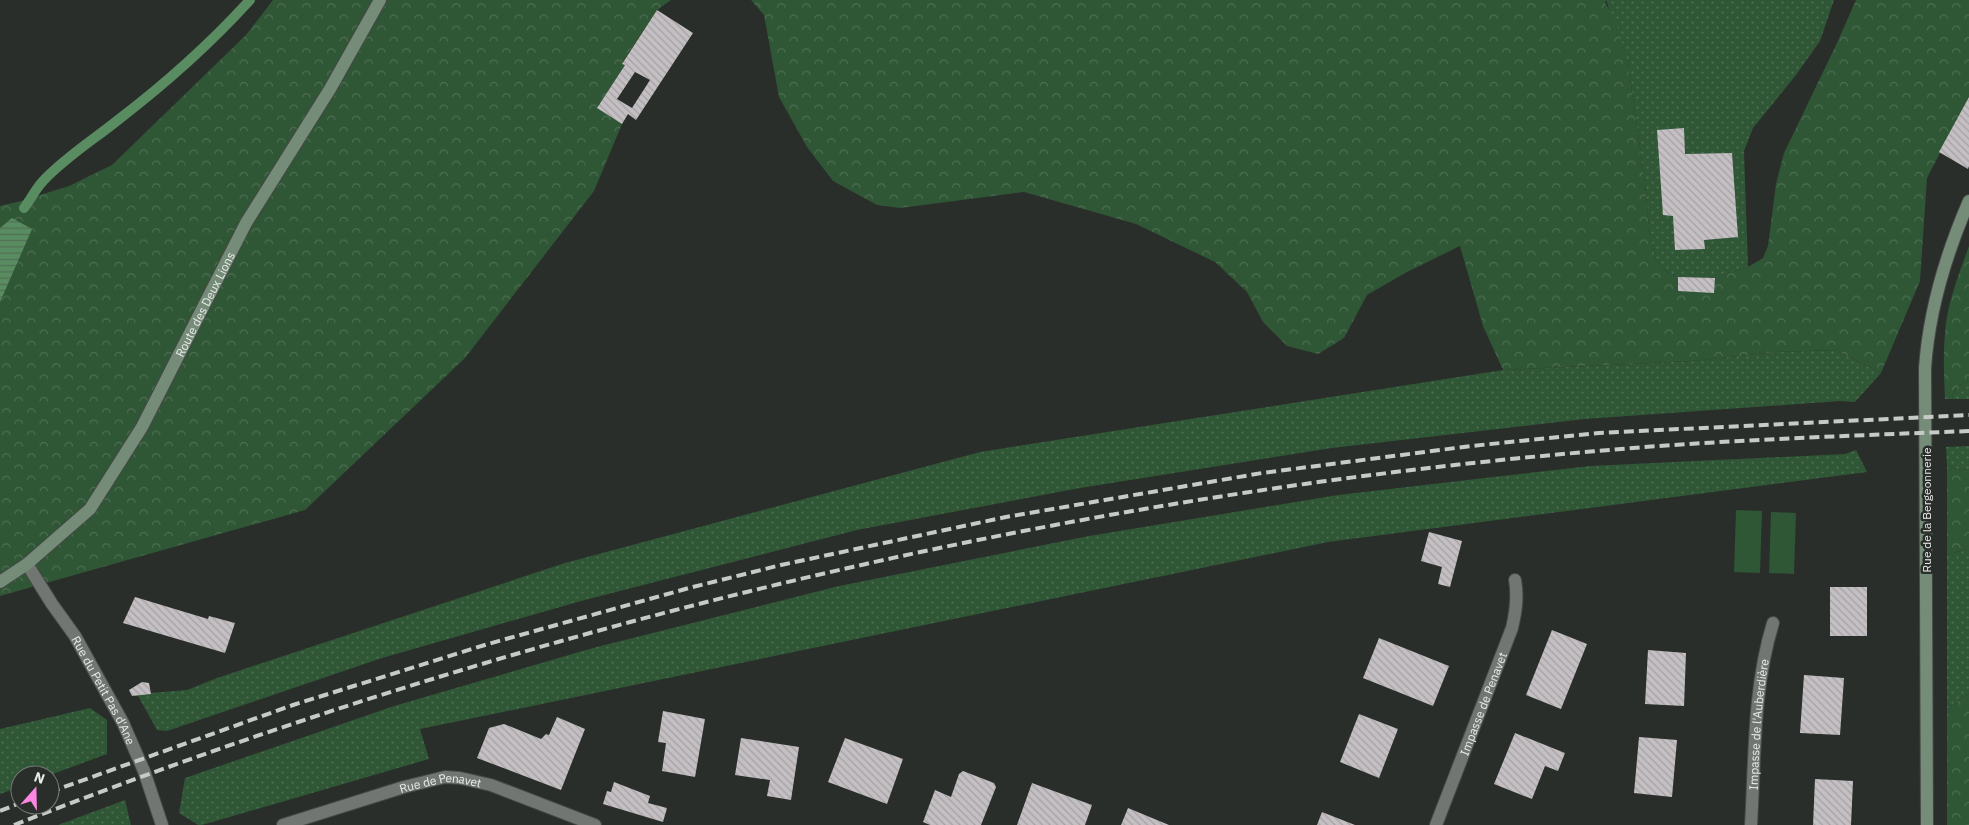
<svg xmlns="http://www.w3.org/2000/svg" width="1969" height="825" font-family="'IBM Plex Sans',sans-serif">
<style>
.grass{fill:url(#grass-dots)}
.forest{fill:url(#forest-crowns)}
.garden{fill:#2f5635}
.water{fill:url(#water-rules)}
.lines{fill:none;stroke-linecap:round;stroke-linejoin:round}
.stream{stroke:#598c60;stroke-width:10}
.building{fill:url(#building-back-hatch);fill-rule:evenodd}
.street-casing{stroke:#464946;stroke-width:14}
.secondary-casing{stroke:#464946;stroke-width:14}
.street{stroke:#727673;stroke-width:12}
.secondary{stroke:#758c79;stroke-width:12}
.rail{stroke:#c7cac7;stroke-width:4;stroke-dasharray:10 5;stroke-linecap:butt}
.labels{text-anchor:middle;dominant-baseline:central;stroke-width:5;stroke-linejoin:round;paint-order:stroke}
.street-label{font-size:12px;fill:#e9ece9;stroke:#2a2e2a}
</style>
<defs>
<pattern id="grass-dots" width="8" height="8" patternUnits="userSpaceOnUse" patternTransform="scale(1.25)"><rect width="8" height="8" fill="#2f5635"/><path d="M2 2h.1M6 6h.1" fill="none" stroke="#4d6e52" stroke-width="1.8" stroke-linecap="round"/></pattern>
<pattern id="forest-crowns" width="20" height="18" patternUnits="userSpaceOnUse" patternTransform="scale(1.25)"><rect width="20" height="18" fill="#2f5635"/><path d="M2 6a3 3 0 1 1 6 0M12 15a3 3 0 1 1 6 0" fill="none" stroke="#4d6e52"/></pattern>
<pattern id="water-rules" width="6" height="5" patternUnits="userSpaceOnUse" patternTransform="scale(1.25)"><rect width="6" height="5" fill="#598c60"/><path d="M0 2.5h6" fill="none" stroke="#517056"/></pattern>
<pattern id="building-back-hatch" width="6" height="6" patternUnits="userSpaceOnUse" patternTransform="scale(1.25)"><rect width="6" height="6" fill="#c4bfc2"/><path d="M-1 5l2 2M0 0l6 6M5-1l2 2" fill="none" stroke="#a4a1a3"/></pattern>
</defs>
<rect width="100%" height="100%" fill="#2a2e2a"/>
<path class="grass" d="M1606,0H1834L1820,41L1796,75L1753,128L1744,151L1748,267L1715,278L1678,277L1667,272L1656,259L1650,236L1645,183L1628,63Z
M1836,350L1881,373L1855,402L1840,401L1585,419L1332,448L1080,488L857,530L581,601L382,658L167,731L157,730L137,694L187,690L217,678L565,563L980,452L1503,370L1692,361L1776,352Z
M1969,381V399H1952C1953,389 1960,384 1969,381Z
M1969,446V469L1958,470L1947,465L1946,447Z
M1856,450L1867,472L1328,542L420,729L429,759L202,825H198L179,813L185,778L394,706L593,648L839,586L1089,536L1338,495L1590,466L1845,454Z
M1969,548V693L1947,709V555Z
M90,708L107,720V754L50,775H20V787L0,794V729Z
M125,800L131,825H58Z"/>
<path class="forest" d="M273,0H671L657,10L622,63L625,65L597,108L622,124L594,191L465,358L305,510L0,596V206L21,201L69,186L112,165L246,35Z
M751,0H1606L1605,3L1615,18L1628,63L1645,183L1650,236L1656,259L1667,272L1678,277L1715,278L1748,267L1763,258L1768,246L1776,184L1784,153L1837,43L1856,0H1969V97L1927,178L1920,281L1881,373L1836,350L1776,352L1692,361L1503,370L1483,326L1460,246L1405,273L1367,295L1344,338L1318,354L1287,346L1263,322L1247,292L1215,262L1136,224L1024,192L900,208L877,205L833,181L807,147L779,97L764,15Z
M1969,246V381C1960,384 1953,389 1952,399H1945C1944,377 1943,355 1945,333C1947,303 1959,274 1969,246Z
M1947,465L1958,470L1969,469V548L1947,555Z
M1969,693V825H1947V709Z"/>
<path class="garden" d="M1736,510L1762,511L1760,573L1734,572Z
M1771,512L1796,513L1794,574L1769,573Z"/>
<path class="water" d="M12,218L32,229L0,302V228Z"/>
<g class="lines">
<path class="stream" d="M24,208C31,199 36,188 44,180C66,157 93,140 118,120C165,84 210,44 250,0"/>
</g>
<path class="building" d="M657,10L693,33L636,120L628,114L622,124L597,108L625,65L622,64ZM635,72L650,80L632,108L617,99Z
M1969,97V166L1968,169L1939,152Z
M1684,128L1685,154L1732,153L1738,237L1704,240L1705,249L1675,250L1673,216L1663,215L1657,130Z
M1678,277L1715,278L1714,293L1678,291Z
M1429,532L1462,541L1450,587L1438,584L1442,567L1421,561Z
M1830,587H1867V636H1830Z
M135,597L208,619L209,616L235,623L225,653L123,623Z
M1552,630L1587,644L1561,709L1526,695Z
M1379,638L1449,666L1433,706L1363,678Z
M1648,650L1686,653L1684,706L1645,704Z
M1804,675L1844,678L1840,735L1800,733Z
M142,682L149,683L151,694L132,696L129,690Z
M663,711L705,719L695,777L662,771L666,743L658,742Z
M1359,714L1398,729L1379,778L1340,762Z
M557,717L585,729L561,790L477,758L489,728L504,724L541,739L546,734L549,735Z
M1515,733L1565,753L1558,771L1545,766L1532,799L1494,784Z
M1639,737L1677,740L1672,797L1634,793Z
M741,738L799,747L791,800L767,796L770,780L735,775Z
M845,738L903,759L887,804L828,782Z
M963,771L994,783L996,787L981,825H930L923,822L935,790L951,797L959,774Z
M1815,779L1853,781L1851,825H1813Z
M614,782L650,796L648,803L667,808L663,822L603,804L607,791L611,792Z
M1032,783L1092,805L1085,825H1017Z
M1128,808L1169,825H1121Z
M1322,812L1355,825H1317Z"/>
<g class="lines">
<g class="street-casing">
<g id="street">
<path id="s1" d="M27,564L52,604L75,636L123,723L144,771L162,825"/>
<path id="s2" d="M283,825L404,787L445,777L460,778L491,785L595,825"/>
<path id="s3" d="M1436,825L1512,628C1516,611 1518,597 1515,580"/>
<path id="s4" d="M1751,825C1755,758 1753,688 1773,623"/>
</g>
</g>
<g class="secondary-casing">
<g id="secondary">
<path id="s5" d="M0,582L27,564L90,509L142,427L246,223L330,89L380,0"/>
<path d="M1927,825L1925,368C1929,311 1946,254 1969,201"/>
</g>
</g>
<use href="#street" class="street"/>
<use href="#secondary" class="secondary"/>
<path class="rail" d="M50,792L293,705L488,644L689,588L781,565L1006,517L1262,473L1471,446L1599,433L1969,415
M0,811L20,803
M14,825C520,627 1055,497 1597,451C1720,440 1845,436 1969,431"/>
</g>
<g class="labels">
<g class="street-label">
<text stroke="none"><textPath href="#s5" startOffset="351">Route des Deux Lions</textPath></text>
<text transform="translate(1926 510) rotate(-90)">Rue de la Bergeonnerie</text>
<text stroke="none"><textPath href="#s1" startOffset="148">Rue du Petit Pas d'Ane</textPath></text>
<text stroke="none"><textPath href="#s3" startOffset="130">Impasse de Penavet</textPath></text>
<text stroke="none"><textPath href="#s4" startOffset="101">Impasse de l'Auberdière</textPath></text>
<text stroke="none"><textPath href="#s2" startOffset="164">Rue de Penavet</textPath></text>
</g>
</g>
<g transform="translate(35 790) rotate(20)"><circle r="24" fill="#2a2e2a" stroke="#767a76"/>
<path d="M0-4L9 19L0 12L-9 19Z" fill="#fd86e2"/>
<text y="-8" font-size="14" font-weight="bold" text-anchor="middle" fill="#e9ece9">N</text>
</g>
</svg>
